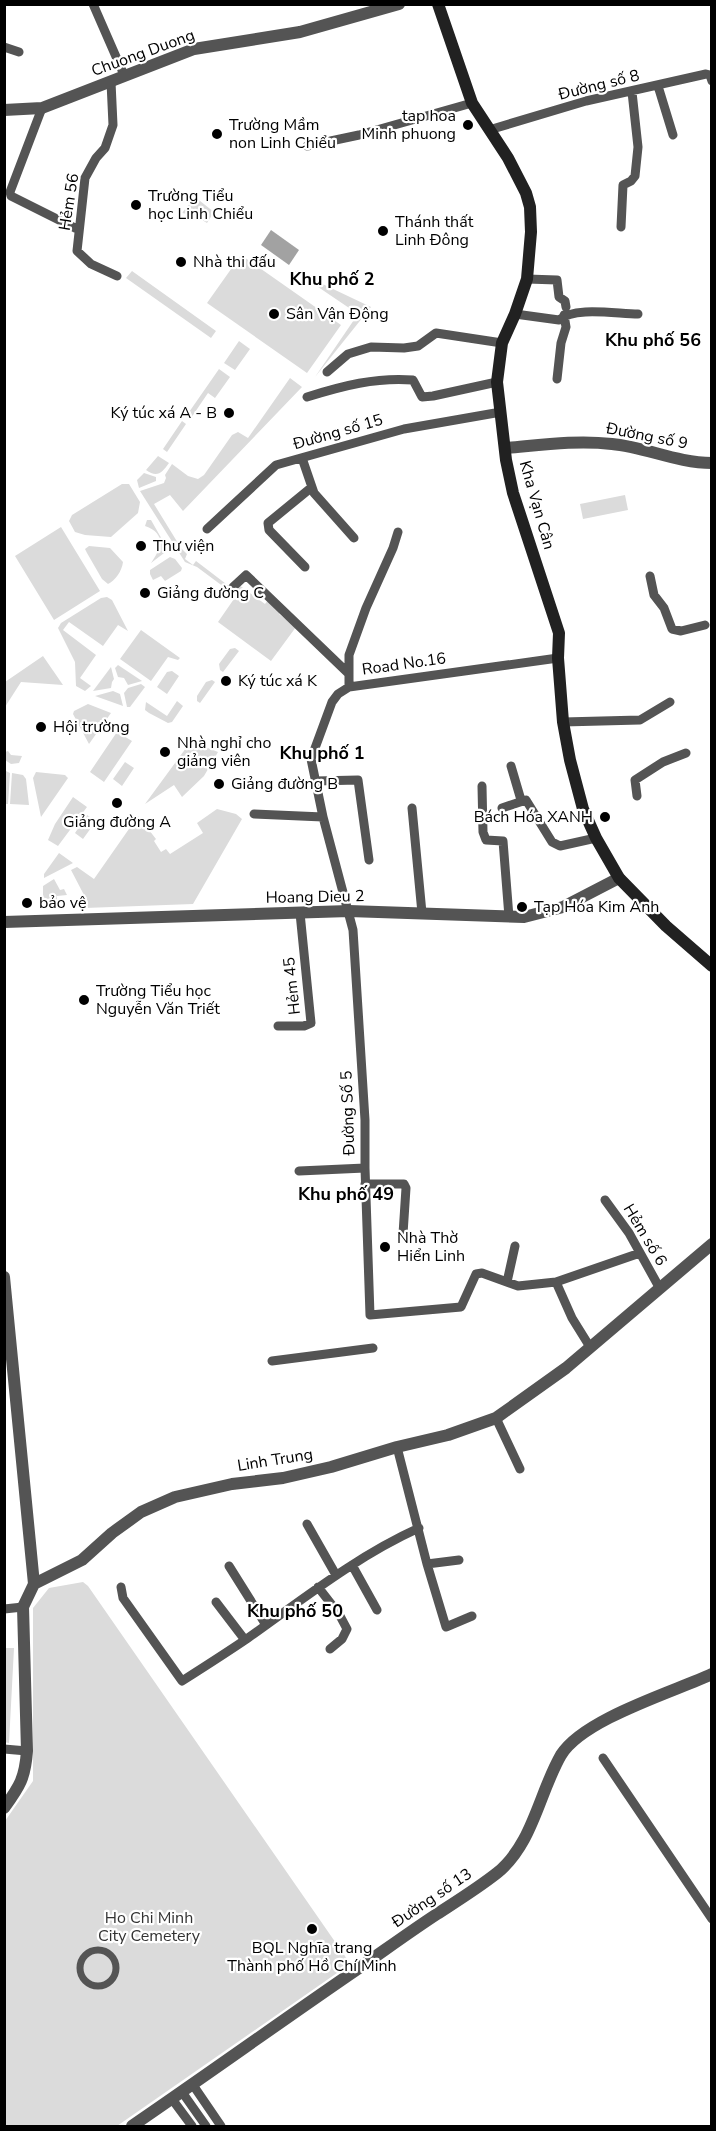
<svg xmlns="http://www.w3.org/2000/svg" width="716" height="2131" font-family="'Nunito Sans',sans-serif">
<style>
.green{fill:#dbdbdb}
.water{fill:#a2a2a2}
.lines{fill:none;stroke-linecap:round;stroke-linejoin:round}
.pedestrian{stroke:#545454;stroke-width:7}
.minor{stroke:#545454;stroke-width:9}
.tertiary{stroke:#545454;stroke-width:12}
.secondary{stroke:#212121;stroke-width:12}
.poi-dot{fill:#000;stroke:#fff;stroke-width:2}
.labels{text-anchor:middle;dominant-baseline:central;stroke-width:4.5;stroke-linejoin:round;paint-order:stroke}
.street-label{font-size:16px;fill:#000;stroke:#fff}
.poi-label{font-size:16px;fill:#000;stroke:#fff;text-anchor:start}
.park-label{font-size:16px;fill:#323232;stroke:#fff}
.neighbourhood-label{font-size:18px;font-weight:bold;fill:#000;stroke:#fff}
</style>
<rect width="100%" height="100%" fill="#fff"/>
<path class="green" d="M195,197L214,212L207,223L194,215L182,213Z
M241,255L341,325L307,373L207,303Z
M293,270L371,307L315,377L358,314Z
M132,271L216,331L211,338L126,278Z
M239,341L250,349L235,370L224,363Z
M219,369L230,377L215,398L208,393L191,418L187,415Z
M290,378L302,387L183,511L170,495L154,504L181,548L187,554L185,559L193,565L196,561L234,590L239,585L265,604L269,599L281,611L279,614L296,627L271,661L218,622L236,596L197,567L185,562L140,491L164,483L166,478L165,475L172,464L188,476L198,479L204,475L232,435L238,432L248,438Z
M182,421L186,424L167,452L163,449Z
M158,456L169,463C162,473 157,478 146,470Z
M144,473L156,477V481L139,488L137,480Z
M122,484H129L140,502L138,513L111,537L85,535L75,532L69,521L72,515Z
M625,495L628,510L583,519L580,504Z
M147,520H151L168,550L151,563C160,550 168,534 145,526Z
M61,527L100,591L54,620L15,556Z
M89,546L110,548L123,562C122,571 115,581 108,584L102,579L87,553L85,549Z
M170,557L175,559L182,568L181,571L165,581L161,576L153,580L150,574V570Z
M107,597L112,600L128,631L118,625L103,646L69,622L63,630L96,655L80,678L91,686L85,691L76,686L75,662L58,628L61,623L101,598Z
M141,630L180,658L178,660L168,657L151,681L120,659Z
M235,648L239,651L223,672L220,670L219,664L230,649Z
M43,656L63,685L21,682L5,707V682Z
M118,665L142,681L128,685L124,678L118,677L115,668Z
M111,667L114,679L112,682L111,688L93,691Z
M172,671L179,676L167,694L157,687L167,672Z
M212,680L215,682L200,703L197,701V696L206,682Z
M141,684L145,687L130,707H127L124,693L128,688Z
M113,691L120,694L123,706L95,696Z
M177,701L183,706L172,722L168,723L149,713L145,710L146,702L167,716Z
M88,704L111,713L89,744L73,714L74,711Z
M117,732L132,741L104,782L90,772Z
M195,743L218,752L204,776L182,797L174,785L145,804L186,748L190,744Z
M8,751L11,755L22,756L19,763L11,764L5,760V752Z
M125,762L134,768L122,786L113,779Z
M4,770L10,773L8,804H5Z
M36,772L65,775L68,778L41,817L33,778Z
M12,773L23,775L26,779L29,805L10,804Z
M73,797L87,807L58,846L48,840L55,824Z
M217,809L236,814L242,819L193,904L85,908L84,895L71,870L77,867L94,879L138,816L156,839L154,841L161,852L166,849L170,854L203,833L197,823Z
M87,815L96,821L83,839L75,833Z
M59,853L73,863L44,878V874Z
M54,879L60,890L64,889L67,895L57,896V900H43V886Z
M83,1582L88,1586L347,1959V1966L117,2126H5V1821L33,1781V1608L49,1588Z
M5,1648H14L9,1743L4,1742Z"/>
<path class="water" d="M271,230L299,250L289,265L261,245Z"/>
<g class="lines">
<path class="pedestrian" d="M80 1968a18 18 0 1 1 36 0a18 18 0 1 1-36 0Z"/>
<path class="minor" d="M93,4L124,75
M4,47L19,52
M111,82L113,125L105,148L96,158L85,178L77,251L91,264L117,276
M658,86L673,135
M42,108L10,192L11,196L79,230
M489,130L586,101L706,74L710,75L712,81
M307,146L359,135L472,103
M621,227L623,185L631,181L635,176L638,147L632,92
M527,279L557,280L559,297L565,301L566,307
M515,314L559,320C574,306 617,314 638,314
M327,372L348,354L371,347L404,348L418,346L436,333L502,343
M557,379L561,343L566,327L564,315
M307,397C342,386 376,377 413,380L422,397L433,396L497,382
M302,458L314,493L354,538
M207,529L276,465L404,429L501,412
M305,567L269,530L268,523L312,487
M650,576L654,595L664,608L672,629L681,631L705,625
M233,587L246,575L349,674
M558,658L349,687L338,694L332,702L311,759L323,817L353,930L365,1120V1168L370,1315L461,1307L476,1274L482,1273L518,1286L556,1282L640,1253
M349,687V655L366,608L393,548L398,532
M563,722L640,720L670,702
M511,766L521,800
M316,781L358,780L369,860
M482,786L483,832L486,840L503,841L509,917
M637,796L635,780L663,762L686,753
M412,808L422,913
M502,808L526,800L552,842L560,846L596,838
M254,814L323,817
M278,1026H304L311,1023L300,913
M299,1171L365,1168
M365,1184H404L406,1188L403,1234
M605,1200L629,1233L659,1287
M507,1282L515,1246
M556,1282L572,1318L590,1347
M272,1361L373,1348
M496,1418L520,1469
M397,1447L427,1564L446,1627L472,1616
M307,1524L336,1575
M427,1564L459,1560
M352,1565L377,1610
M229,1566L266,1625
M121,1587L123,1598L182,1681C204,1667 226,1653 248,1638C303,1599 357,1556 419,1528
M318,1587L339,1614L347,1629L342,1639L330,1649
M216,1602L245,1640
M4,1609L23,1607
M4,1749L27,1751
M603,1758L712,1919
M193,2085L221,2126
M182,2092L206,2126
M172,2099L192,2126"/>
<path class="tertiary" d="M4,110L42,108L194,49L300,32L399,4
M506,448C541,445 576,440 612,444C645,447 677,463 712,463
M4,922L349,911L524,917L563,907L619,878
M4,1277L34,1584
M4,1808C20,1786 25,1778 27,1751L23,1607L34,1584L82,1560L112,1533L141,1512L175,1497L232,1484L283,1478L331,1467L397,1447L448,1435L496,1418L566,1368L712,1244
M132,2126C208,2074 283,2020 359,1968C385,1950 411,1931 437,1914C457,1901 478,1888 497,1873C533,1844 539,1793 561,1755C583,1719 673,1692 712,1674"/>
<path class="secondary" d="M438,4L472,103L508,158L526,193L530,207L531,232L527,279L515,314L502,343L497,382L506,460L513,493L559,633L558,658L563,722L570,760L583,809L596,838L619,878L666,926L712,966"/>
</g>
<g class="poi-dot">
<circle cx="468" cy="125" r="6"/>
<circle cx="217" cy="134" r="6"/>
<circle cx="136" cy="205" r="6"/>
<circle cx="383" cy="231" r="6"/>
<circle cx="181" cy="262" r="6"/>
<circle cx="274" cy="314" r="6"/>
<circle cx="229" cy="413" r="6"/>
<circle cx="141" cy="546" r="6"/>
<circle cx="145" cy="593" r="6"/>
<circle cx="226" cy="681" r="6"/>
<circle cx="41" cy="727" r="6"/>
<circle cx="165" cy="752" r="6"/>
<circle cx="219" cy="784" r="6"/>
<circle cx="117" cy="803" r="6"/>
<circle cx="605" cy="817" r="6"/>
<circle cx="27" cy="903" r="6"/>
<circle cx="522" cy="907" r="6"/>
<circle cx="84" cy="1000" r="6"/>
<circle cx="385" cy="1247" r="6"/>
<circle cx="312" cy="1929" r="6"/>
</g>
<g class="labels">
<g class="street-label">
<text transform="translate(143 53) rotate(-20)">Chuong Duong</text>
<text transform="translate(599 85) rotate(-14)">Đường số 8</text>
<text transform="translate(69 202) rotate(-81)">Hẻm 56</text>
<text transform="translate(338 432) rotate(-16)">Đường số 15</text>
<text transform="translate(647 436) rotate(11)">Đường số 9</text>
<text transform="translate(537 505) rotate(74)">Kha Vạn Cân</text>
<text transform="translate(404 664) rotate(-8)">Road No.16</text>
<text transform="translate(315 897) rotate(-1)">Hoang Dieu 2</text>
<text transform="translate(292 986) rotate(-96)">Hẻm 45</text>
<text transform="translate(348 1113) rotate(-92)">Đường Số 5</text>
<text transform="translate(645 1235) rotate(59)">Hẻm số 6</text>
<text transform="translate(275 1460) rotate(-9)">Linh Trung</text>
<text transform="translate(432 1898) rotate(-34)">Đường số 13</text>
</g>
<g class="poi-label">
<text x="456" y="116" text-anchor="end">tap hoa<tspan x="456" dy="18">Minh phuong</tspan></text>
<text x="229" y="125">Trường Mầm<tspan x="229" dy="18">non Linh Chiểu</tspan></text>
<text x="148" y="196">Trường Tiểu<tspan x="148" dy="18">học Linh Chiểu</tspan></text>
<text x="395" y="222">Thánh thất<tspan x="395" dy="18">Linh Đông</tspan></text>
<text x="193" y="262">Nhà thi đấu</text>
<text x="286" y="314">Sân Vận Động</text>
<text x="217" y="413" text-anchor="end">Ký túc xá A - B</text>
<text x="153" y="546">Thư viện</text>
<text x="157" y="593">Giảng đường C</text>
<text x="238" y="681">Ký túc xá K</text>
<text x="53" y="727">Hội trường</text>
<text x="177" y="743">Nhà nghỉ cho<tspan x="177" dy="18">giảng viên</tspan></text>
<text x="231" y="784">Giảng đường B</text>
<text x="593" y="817" text-anchor="end">Bách Hóa XANH</text>
<text x="117" y="822" text-anchor="middle">Giảng đường A</text>
<text x="39" y="903">bảo vệ</text>
<text x="534" y="907">Tạp Hóa Kim Anh</text>
<text x="96" y="991">Trường Tiểu học<tspan x="96" dy="18">Nguyễn Văn Triết</tspan></text>
<text x="397" y="1238">Nhà Thờ<tspan x="397" dy="18">Hiển Linh</tspan></text>
<text x="312" y="1948" text-anchor="middle">BQL Nghĩa trang<tspan x="312" dy="18">Thành phố Hồ Chí Minh</tspan></text>
</g>
<g class="park-label">
<text x="149" y="1918">Ho Chi Minh<tspan x="149" dy="18">City Cemetery</tspan></text>
</g>
<g class="neighbourhood-label">
<text x="332" y="279">Khu phố 2</text>
<text x="653" y="340">Khu phố 56</text>
<text x="322" y="753">Khu phố 1</text>
<text x="346" y="1194">Khu phố 49</text>
<text x="295" y="1611">Khu phố 50</text>
</g>
</g>
<rect width="716" height="2131" fill="none" stroke="#000000" stroke-width="12"/>
</svg>
